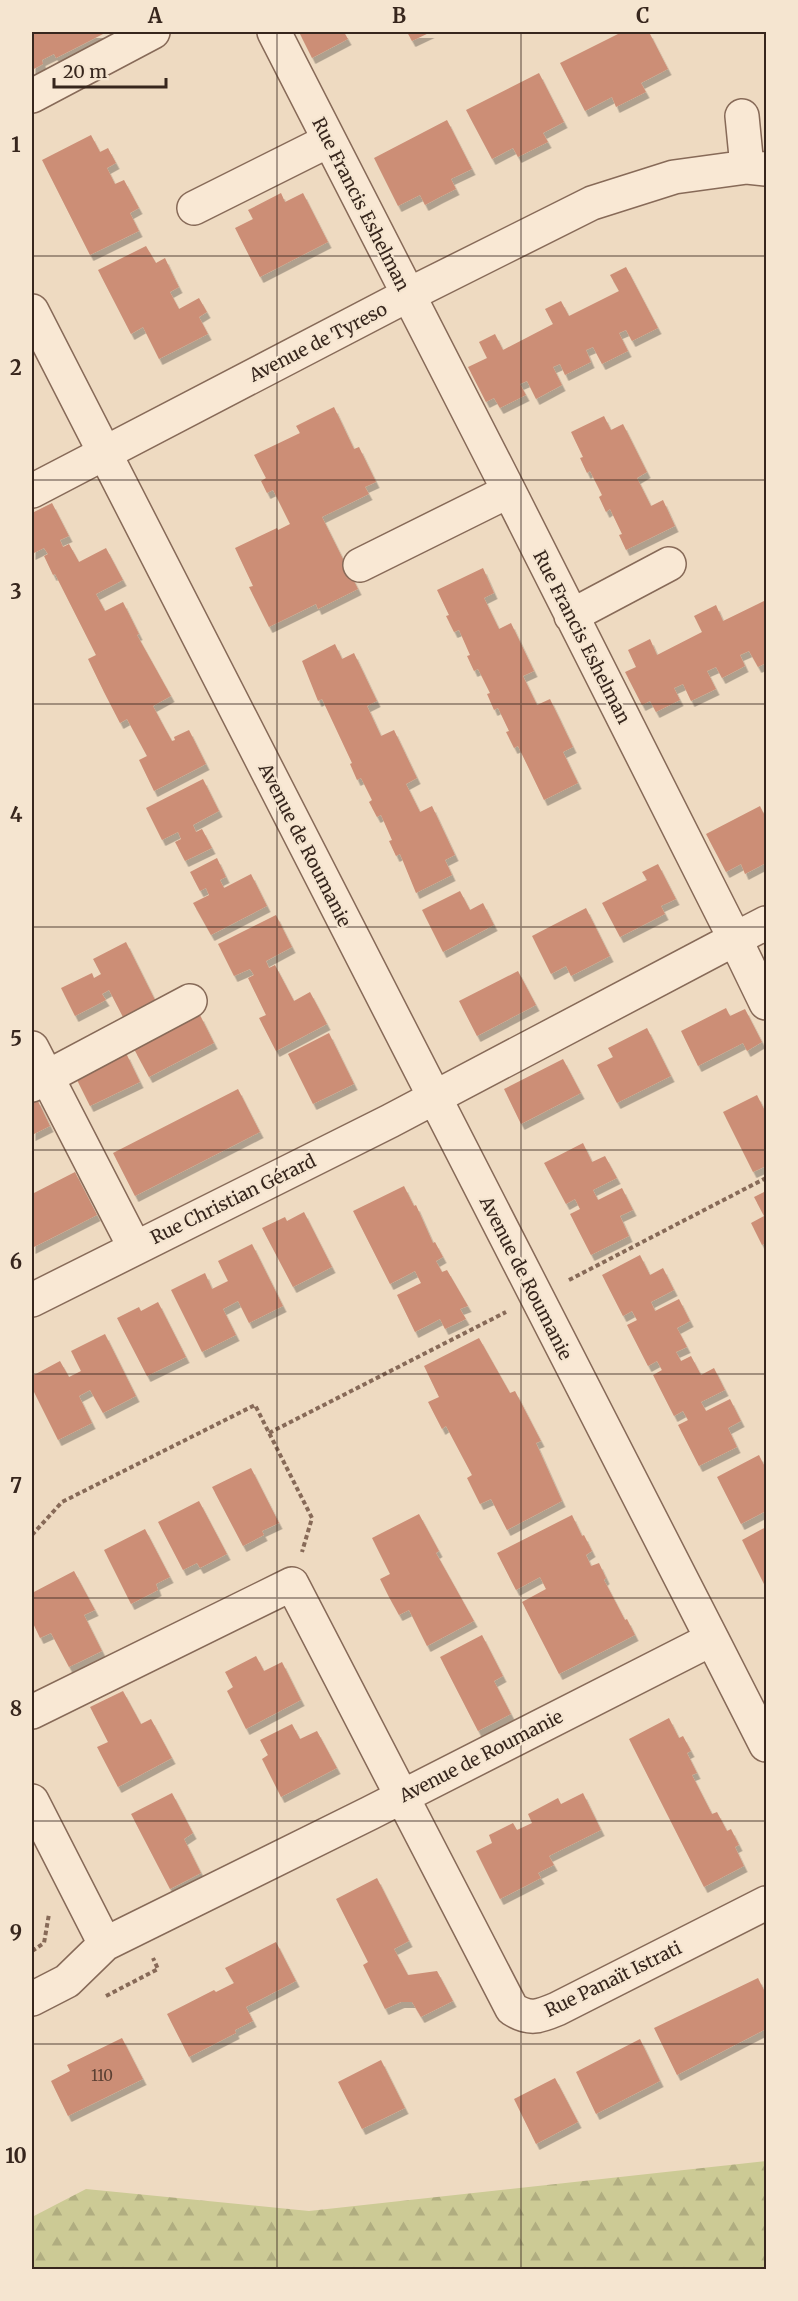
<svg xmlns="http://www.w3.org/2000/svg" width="798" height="2301" font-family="Merriweather,serif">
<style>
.forest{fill:url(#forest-firs)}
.building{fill:#cc8e76;filter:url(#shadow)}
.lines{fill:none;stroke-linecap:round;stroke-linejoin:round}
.minor-casing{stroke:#876a58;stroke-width:36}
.path{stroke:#876a58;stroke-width:4;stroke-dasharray:4.5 3;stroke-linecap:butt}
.minor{stroke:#f9e8d4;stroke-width:33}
.grid{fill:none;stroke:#37261d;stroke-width:1.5;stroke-opacity:0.55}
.labels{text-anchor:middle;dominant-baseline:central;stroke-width:4.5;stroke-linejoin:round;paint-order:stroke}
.number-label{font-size:15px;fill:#5c4033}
.street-label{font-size:18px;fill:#37261d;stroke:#f5e5d0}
.neatline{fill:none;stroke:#37261d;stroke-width:2}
.grid-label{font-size:20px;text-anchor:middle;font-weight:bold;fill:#37261d}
</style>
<defs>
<pattern id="forest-firs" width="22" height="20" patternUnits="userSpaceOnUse" patternTransform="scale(1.5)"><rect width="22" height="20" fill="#ccca95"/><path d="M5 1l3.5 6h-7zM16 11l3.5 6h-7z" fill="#b0ad80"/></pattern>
<filter id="shadow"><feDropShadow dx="3.5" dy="6" stdDeviation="0" flood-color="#0004"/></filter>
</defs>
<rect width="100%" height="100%" fill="#eedac1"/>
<path class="forest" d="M766,2161V2269H32V2217L86,2189L309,2211Z"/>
<path class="building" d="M32,32H107L56,58L54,54L42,60L43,64L32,70Z
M299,32H344L348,39L312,58Z
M407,32H431L412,41Z
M622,32H649L668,69L641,83L646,92L616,107L612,97L585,111L560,63Z
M539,73L564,122L543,133L548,142L518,157L513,148L492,159L466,110Z
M447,120L472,169L451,179L456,189L440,197L425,205L420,195L398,206L374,158Z
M91,135L100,152L108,148L116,163L107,168L115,184L124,180L139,208L130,213L139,231L90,255L42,160Z
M281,193L285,202L303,193L328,242L260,277L235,228L253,219L248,210Z
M146,246L156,263L165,258L172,273L179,287L170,292L179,309L199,298L207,312L199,317L208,334L159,359L143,327L131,334L98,270Z
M626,267L658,328L632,341L626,330L619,333L628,351L602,364L593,347L586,350L591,362L565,375L560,364L553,367L562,385L536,399L527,381L520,384L526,395L500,408L494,398L486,402L468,367L487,358L479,342L495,334L503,350L553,324L545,309L561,301L569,316L619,291L610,275Z
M334,407L354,449L359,447L376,482L365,487L369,494L322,517L358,589L318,609L316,604L269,627L249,587L253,586L235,548L277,528L278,530L290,524L273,490L267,493L261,481L266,478L254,455L300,433L296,426Z
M604,416L611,430L623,424L647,472L637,478L651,506L663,500L675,526L626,550L619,535L622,534L610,509L606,512L599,497L602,495L590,471L587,473L580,458L583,457L571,432Z
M52,503L69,536L60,540L63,547L69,544L79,562L106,548L123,580L96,594L105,611L123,602L139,634L137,635L171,696L153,706L162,723L172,741L175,740L174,737L189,730L206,764L154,791L139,760L147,756L127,719L120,723L104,692L88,659L96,655L55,574L53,575L44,556L48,554L44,548L32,554V513Z
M483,568L494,593L484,598L499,629L511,623L534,671L523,676L537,705L550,699L573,747L563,752L578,783L544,800L518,746L514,748L506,732L509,731L498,708L494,710L487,694L490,693L478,669L474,671L467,656L470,655L459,630L454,632L446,616L449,615L437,590Z
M766,600V663L758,667L749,651L740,655L745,666L722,678L716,667L707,671L716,689L691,701L683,684L674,688L680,700L656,712L650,701L642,705L625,672L636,667L628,650L650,639L657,655L702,632L694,616L716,605L723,621Z
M335,644L342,659L354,653L377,701L367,706L381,736L394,730L417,778L406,784L420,812L432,806L455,855L445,860L452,875L416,893L400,854L396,856L389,841L392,840L381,815L377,817L369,802L372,800L361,778L357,780L350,764L352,763L322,699L318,701L302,661Z
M203,779L219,811L193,825L196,832L202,829L212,848L185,861L175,842L181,839L178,832L162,840L146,808Z
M760,806L766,818V863L745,874L741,864L726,872L706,834Z
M217,858L226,877L220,880L224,888L251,874L267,906L211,935L193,903L209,895L206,888L200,891L190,872Z
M658,864L676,899L661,906L665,914L620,937L602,903L647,880L642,872Z
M460,891L470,910L483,903L494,925L443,952L422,910Z
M586,908L610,956L571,976L566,966L551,974L532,936Z
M276,915L292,947L266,961L269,968L275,965L294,1001L310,992L327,1024L276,1051L259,1018L266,1015L248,978L254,975L250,969L234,976L218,944Z
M126,942L155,1000L123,1017L109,990L102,994L106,1000L75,1016L61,988L92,973L94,978L101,974L93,959Z
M518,971L536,1005L477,1036L459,1001Z
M726,1008L730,1016L745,1009L762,1042L747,1051L743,1043L698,1066L681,1031Z
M200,1015L214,1043L149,1077L134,1049Z
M647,1028L671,1076L617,1103L597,1065L613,1057L608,1048Z
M329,1033L354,1084L313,1104L288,1054Z
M126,1053L140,1082L90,1106L76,1078Z
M563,1059L581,1093L521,1124L504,1089Z
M238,1089L260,1132L135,1196L113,1153Z
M757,1095L766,1113V1166L753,1172L723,1112Z
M37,1099L50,1126L32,1135V1101Z
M583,1143L592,1162L605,1156L617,1178L593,1190L598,1200L622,1188L633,1210L620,1216L629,1236L591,1255L570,1214L580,1209L575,1199L566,1204L544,1163Z
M75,1172L97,1215L32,1248V1194Z
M404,1186L414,1206L416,1205L433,1243L435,1242L443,1257L436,1261L442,1272L447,1270L468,1306L460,1309L466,1319L445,1329L440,1319L415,1332L397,1295L421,1283L415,1271L390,1284L353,1211Z
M766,1191V1243L762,1245L751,1223L764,1216L754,1197Z
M304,1212L332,1267L293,1287L262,1228L285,1217L287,1221Z
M252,1244L283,1306L249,1323L238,1301L223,1309L236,1335L202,1352L171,1290L205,1273L212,1289L228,1281L218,1261Z
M640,1255L650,1275L663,1268L674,1290L651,1302L655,1311L679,1299L690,1321L677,1328L687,1347L676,1352L681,1361L691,1356L701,1375L714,1368L725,1390L701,1402L706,1411L730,1399L741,1421L728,1428L737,1447L699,1466L678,1425L688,1420L683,1411L674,1416L653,1375L662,1370L657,1361L648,1366L627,1325L637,1320L632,1311L623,1316L602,1275Z
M158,1302L186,1357L147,1376L117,1318L139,1307L141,1311Z
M105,1334L136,1396L103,1413L90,1390L79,1396L92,1423L58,1440L32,1388V1376L60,1361L69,1377L81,1371L71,1351Z
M479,1338L510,1393L515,1391L541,1441L536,1443L562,1501L507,1530L491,1499L480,1504L467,1478L472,1475L446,1426L442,1429L428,1402L439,1397L424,1366Z
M759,1455L766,1469V1511L741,1524L717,1477Z
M251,1468L279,1523L262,1531L264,1535L243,1546L212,1487Z
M199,1501L227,1554L200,1568L197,1563L183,1570L158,1522Z
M419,1514L439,1551L436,1553L474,1621L427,1646L409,1610L399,1615L389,1597L380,1579L390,1574L372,1538Z
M572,1515L582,1536L584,1535L592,1551L586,1555L591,1566L599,1563L606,1578L604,1580L625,1620L627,1619L635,1635L559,1674L522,1602L546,1589L540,1577L516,1590L497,1553Z
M766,1527V1588L742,1540Z
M145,1529L170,1577L156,1584L158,1590L131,1604L104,1550Z
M74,1571L95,1610L84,1615L102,1651L69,1667L51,1633L40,1638L32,1621V1593Z
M482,1635L503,1676L494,1681L511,1714L478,1731L440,1657Z
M256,1656L264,1671L282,1662L301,1700L246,1729L227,1691L233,1687L225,1672Z
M123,1691L141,1724L151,1719L172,1758L118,1787L97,1747L108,1742L90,1707Z
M669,1718L679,1738L683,1736L691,1751L687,1753L697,1773L692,1775L712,1814L717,1812L727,1831L731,1829L739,1845L735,1847L744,1866L704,1887L629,1739Z
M292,1724L300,1739L317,1731L337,1768L281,1797L262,1759L268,1755L260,1740Z
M172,1793L193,1833L184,1839L201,1873L170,1889L131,1814Z
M583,1793L601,1830L549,1856L554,1865L538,1873L541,1878L500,1899L476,1851L492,1843L489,1835L513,1823L517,1830L532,1823L528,1814L558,1798L561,1804Z
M377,1878L409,1941L394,1949L408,1975L437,1971L453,2001L421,2017L412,2002H401L385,2009L363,1965L368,1962L336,1899Z
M276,1942L296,1981L246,2007L253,2021L235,2030L236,2033L189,2057L167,2014L214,1990L216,1992L234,1983L225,1968Z
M758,1978L766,1994V2029L677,2075L654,2028Z
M122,2038L143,2079L68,2116L51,2081L70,2071L67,2065Z
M640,2039L660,2081L596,2114L576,2072Z
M381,2060L405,2108L362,2129L338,2082Z
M555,2078L578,2122L536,2144L514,2099Z"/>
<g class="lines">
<g class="minor-casing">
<path id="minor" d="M32,96L153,32
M742,116L747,167
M194,208L328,141
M32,311L712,1639L370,1813L105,1944
M32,491L408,295L592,203L674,177L747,167L766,169
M360,565L509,491
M571,616L669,564
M766,923L735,939L766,1003
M32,1048L135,1248
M32,1085L190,1001
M32,1300L390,1121L735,939L509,491L274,32
M712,1639L766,1745
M32,1712L292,1584L512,2009C530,2020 538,2017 557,2009L766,1903
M32,1801L105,1944L67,1981L32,1999"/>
</g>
<path class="path" d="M569,1280L766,1178
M269,1433L506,1312
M32,1535L62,1502L255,1405L312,1518L302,1552
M32,1951L44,1943L49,1914
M106,1996L158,1969L153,1958"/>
<use href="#minor" class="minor"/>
</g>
<path class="grid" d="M277,32V2270M521,32V2270M32,256H766M32,480H766M32,704H766M32,927H766M32,1150H766M32,1374H766M32,1598H766M32,1821H766M32,2044H766"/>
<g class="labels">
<g class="number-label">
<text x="102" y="2075">110</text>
</g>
<g class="street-label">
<text transform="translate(361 204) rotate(63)">Rue Francis Eshelman</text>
<text transform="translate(318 342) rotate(-27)">Avenue de Tyreso</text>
<text transform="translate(582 637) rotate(63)">Rue Francis Eshelman</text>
<text transform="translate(305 845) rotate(63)">Avenue de Roumanie</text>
<text transform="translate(233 1199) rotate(-26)">Rue Christian Gérard</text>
<text transform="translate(526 1278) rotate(63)">Avenue de Roumanie</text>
<text transform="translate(481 1756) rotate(-27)">Avenue de Roumanie</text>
<text transform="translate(613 1979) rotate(-26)">Rue Panaït Istrati</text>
</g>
</g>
<rect width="798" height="2301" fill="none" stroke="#f5e5d0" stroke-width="66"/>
<path d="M54 78v9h112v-9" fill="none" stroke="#37261d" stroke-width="3"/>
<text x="63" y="78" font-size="18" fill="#37261d" stroke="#f5e5d0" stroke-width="4.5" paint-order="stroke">20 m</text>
<rect x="33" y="33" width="732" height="2235" class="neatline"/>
<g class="grid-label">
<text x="155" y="23">A</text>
<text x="399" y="23">B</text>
<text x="643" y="23">C</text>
<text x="16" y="152">1</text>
<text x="16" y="375">2</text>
<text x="16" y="599">3</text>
<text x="16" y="822">4</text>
<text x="16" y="1046">5</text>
<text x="16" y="1269">6</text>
<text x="16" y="1493">7</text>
<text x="16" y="1716">8</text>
<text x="16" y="1940">9</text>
<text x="16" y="2163">10</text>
</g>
</svg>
